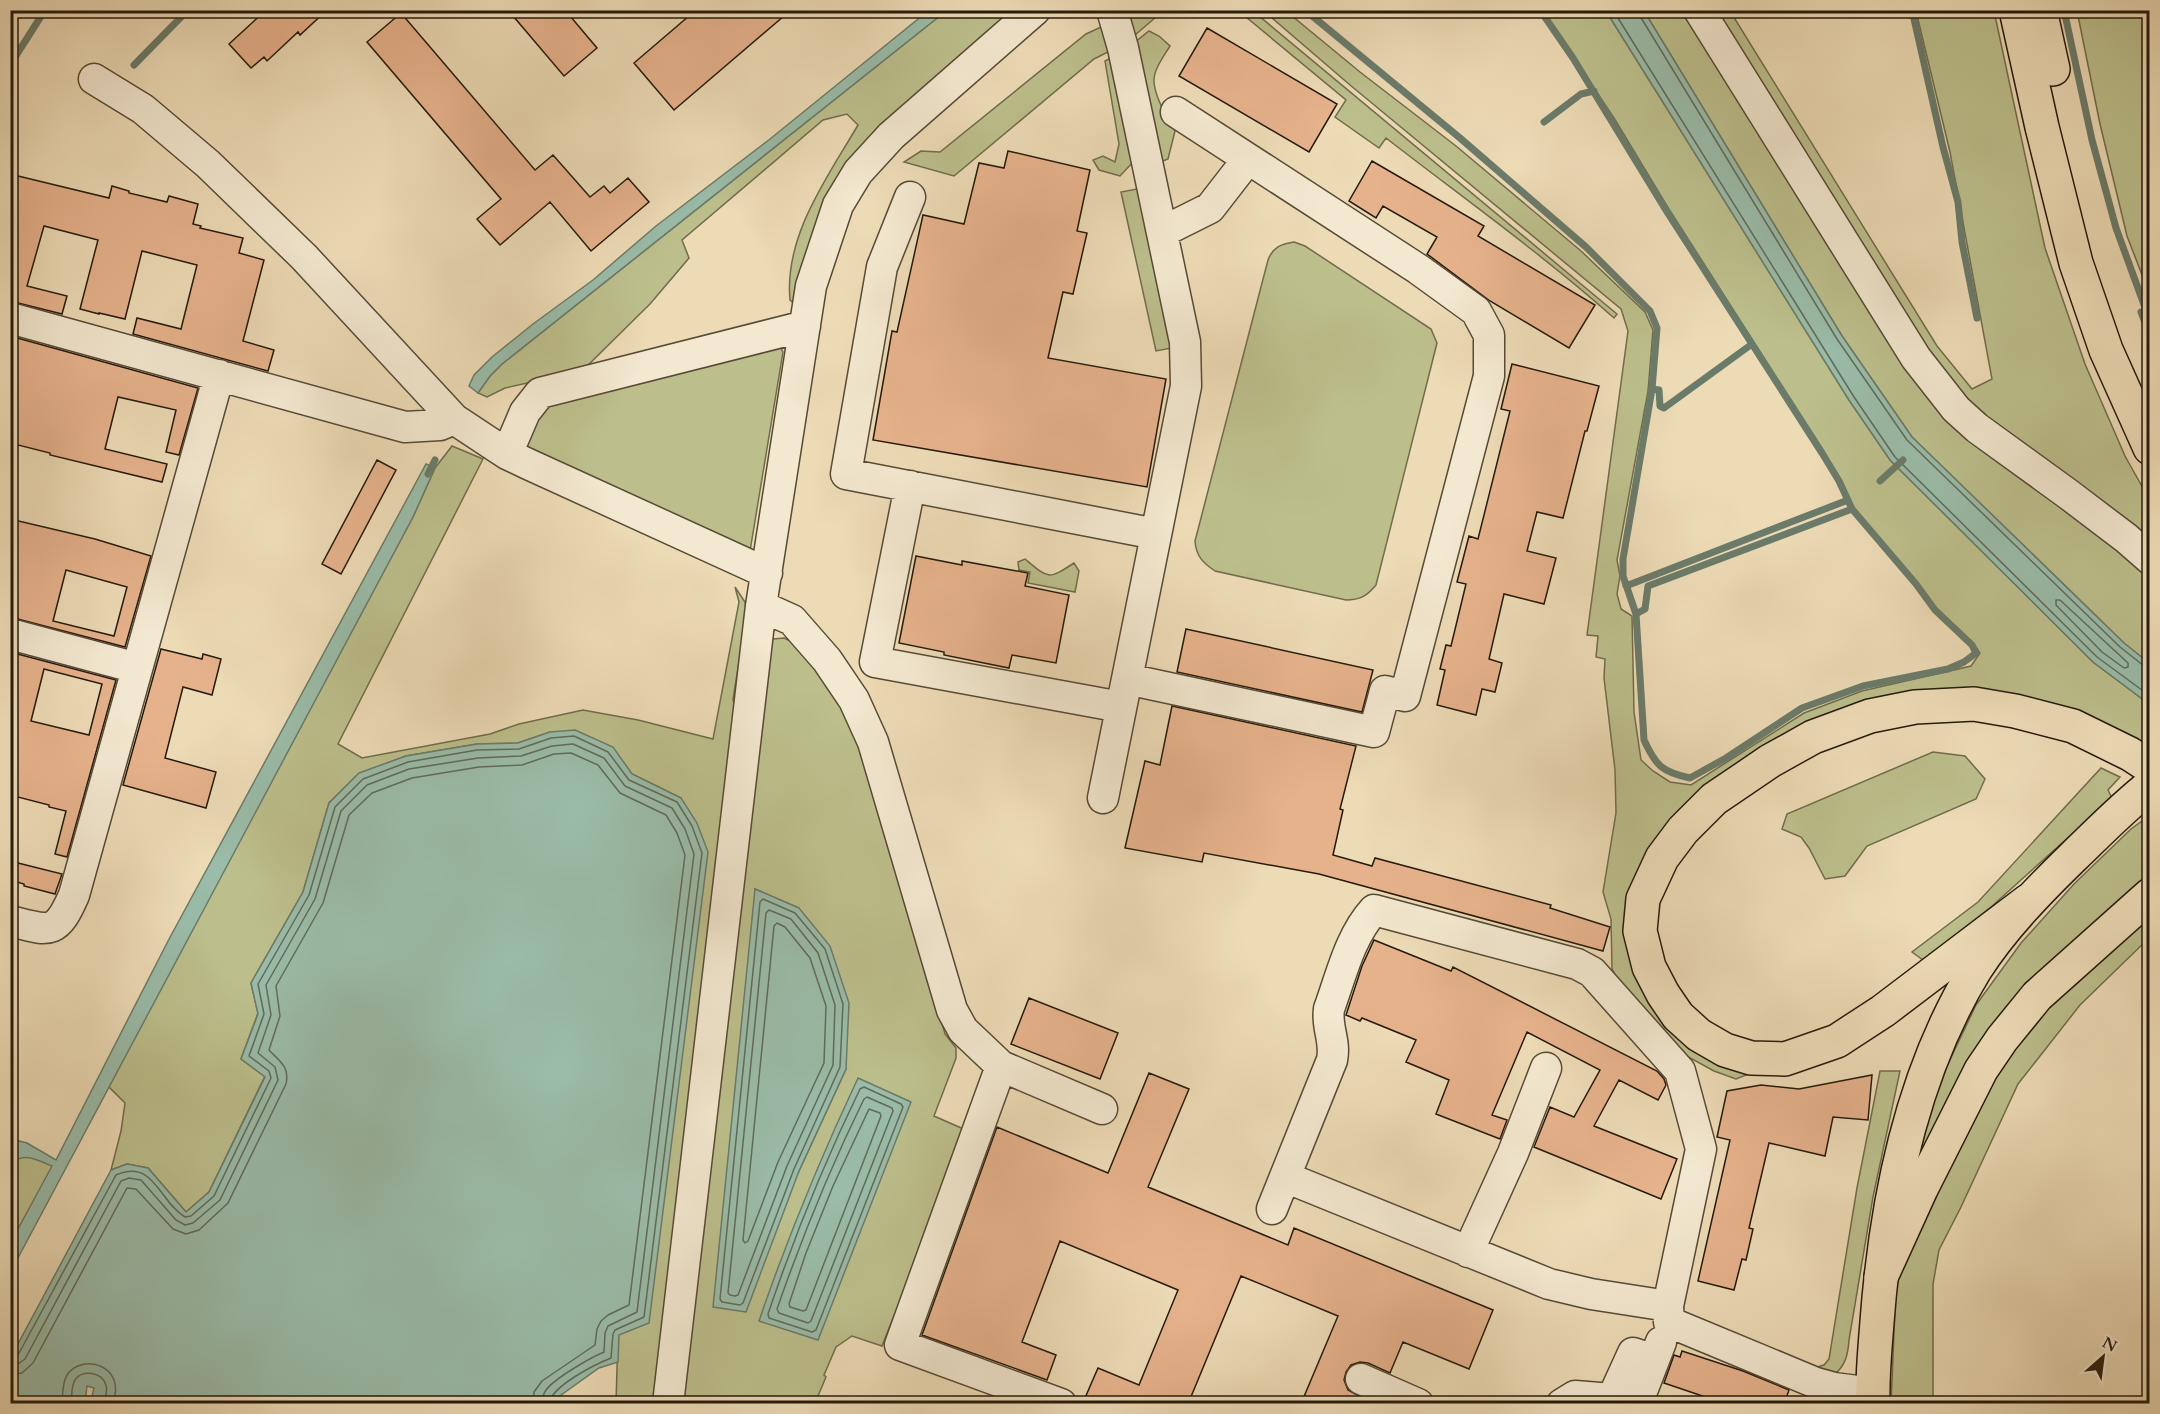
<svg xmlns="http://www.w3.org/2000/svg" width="2160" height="1414" font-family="Cardo,serif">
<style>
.green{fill:#bcbf8c;stroke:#706c4c;stroke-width:1.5;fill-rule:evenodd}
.water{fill:#9abca9;stroke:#6b7b6a;stroke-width:1.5}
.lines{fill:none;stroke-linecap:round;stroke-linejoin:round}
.shore{stroke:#606b5a;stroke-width:1.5}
.stream{stroke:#6b7b6a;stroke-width:7}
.building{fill:#e6b28c;stroke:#251a0c;stroke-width:1.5;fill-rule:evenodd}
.minor-casing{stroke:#574a36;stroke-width:33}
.major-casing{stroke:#251a0c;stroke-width:36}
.highway-casing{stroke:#251a0c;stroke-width:36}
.minor{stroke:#f3e8d0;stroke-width:30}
.major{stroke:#eddbb6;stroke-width:33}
.highway{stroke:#eddbb6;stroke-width:33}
</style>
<rect width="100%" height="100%" fill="#eddbb6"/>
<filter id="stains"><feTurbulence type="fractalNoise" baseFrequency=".00333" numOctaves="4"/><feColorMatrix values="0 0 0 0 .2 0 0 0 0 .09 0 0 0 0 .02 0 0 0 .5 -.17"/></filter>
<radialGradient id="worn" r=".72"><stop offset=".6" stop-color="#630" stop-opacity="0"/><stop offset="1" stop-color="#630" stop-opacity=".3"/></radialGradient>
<path class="green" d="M946,11H1022L829,198L810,241L796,305L790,300C784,236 827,178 858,125L847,114L823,120L682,240L689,258L650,304L582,371L505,388L487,397L478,393L490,376L502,364Z
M1120,11H1163L1128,41Z
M1253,11L1617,314L1614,318C1542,254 1462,197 1386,138L1379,148L1335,117L1346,100L1246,17Z
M1264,11H1286L1360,72L1456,146L1581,251L1645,312L1653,330L1648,391L1617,560L1620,576L1617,594L1621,609L1632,616L1634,712L1641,760L1653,771L1670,782L1691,785L1804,713L1862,691L1971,666L1980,653L1974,644L1936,609L1853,508L1841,480L1824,452L1667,206L1614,118L1542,11H1606L1849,400L1890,460L2093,662L2149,704V756L1935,694L1676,824L1641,969L1754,1067L1749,1074L1736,1079L1714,1071L1670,1047L1626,994L1612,969L1611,919L1603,892L1616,813L1615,770L1604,678L1605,659L1596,657L1598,636L1587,635L1628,331L1621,309L1350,85Z
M1644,11H1687L1907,363L2149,573V663L2124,643L1912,437L1842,336Z
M1711,11H1730L1937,346L1972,389L1992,379L1950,152L1916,11H1994L2045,248L2085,364L2125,456L2149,499V546L1973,411L1935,370Z
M2077,11H2149V293L2127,236L2100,124Z
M1101,27H1107L1116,48L1094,59L954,176L904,162L921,151L940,152L1086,34Z
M1149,31L1159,36L1170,46C1164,56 1153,70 1154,82C1155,97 1167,118 1175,131L1168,159L1158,163L1129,47Z
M1117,55L1135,160L1120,176L1099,170L1093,160L1103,156L1115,162L1119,144L1105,61Z
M1142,188L1177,347L1156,351L1121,192Z
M1294,242L1305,246L1431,329L1437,343L1376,585C1367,596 1360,600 1346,600L1215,571C1203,563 1196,556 1195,541L1268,260C1273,247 1281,244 1294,242Z
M778,343L783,352L750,551L526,447L537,406Z
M452,446L483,459L338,744L362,758L490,734L519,724L583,710L638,720L713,739L739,602L735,587L745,602L747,613L733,699L737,720L657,1403H616L618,1335L681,798L632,774L612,747L550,732L518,743L477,744L406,756L359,774L329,803L303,892L251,983L258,1013L241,1059L265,1076L209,1192L186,1212L148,1168L127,1164L111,1170L121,1131L125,1103L108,1086L413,517L435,468Z
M1025,559C1049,579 1048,580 1074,563L1079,571L1075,592L1028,583L1030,572L1019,570L1018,562Z
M784,638L801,646L853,722L945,1034L956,1048V1058L934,1116L968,1131L882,1346L852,1336L836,1347L824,1375L826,1377L815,1403L682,1404L738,904L743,889L767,649L773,639ZM755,889L799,908L846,1069L799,1171Z
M1933,752L1965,756L1985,779L1976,799L1867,846L1845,876L1825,879L1809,848L1801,837L1782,829L1787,814Z
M2101,768L2120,777L2108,790L2112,798L1991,907L1923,960L1912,952L1978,902Z
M2149,816V878L2134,894L1916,1166L1933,1103L1947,1066L1976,1005L2021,943L2074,884L2131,829Z
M2149,909V938L2080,1005L2018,1084L1961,1207L1939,1250L1933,1284V1403L1891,1404L1896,1285L1907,1241L1999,1070L2033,1020Z
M1880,1071H1900L1873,1197L1849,1340C1848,1354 1846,1365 1834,1375L1772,1353L1817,1367L1824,1365L1829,1359L1857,1188Z
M28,1156L53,1166L11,1242V1163L18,1157Z"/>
<path class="water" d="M928,11H946L502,364L490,376L478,393L469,386L474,375L492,357L533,324L593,280L656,226L770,139Z
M1606,11H1644L1842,336L1912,437L2124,643L2149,663V704L2093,662L1890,460L1849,400Z
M426,464L435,468L413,517L11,1271V1242L52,1166C37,1160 26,1152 11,1163V1139L27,1143L56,1160L168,941Z
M575,730L613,747L632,774L681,798L697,823L708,852L649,1323L619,1335L618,1362L599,1368L557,1398L554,1403L90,1404L94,1388L87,1386L85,1403H11V1357L111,1170L127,1164L148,1168L186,1212L209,1192L265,1077L241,1059L258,1014L251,983L303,892L329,803L359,773L406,756L477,744L518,743L550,732Z
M755,889L799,908L830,946L849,1003L846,1069L799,1171L746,1312L713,1307Z
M858,1078L911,1102L818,1340L759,1321C788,1236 820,1159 858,1078Z"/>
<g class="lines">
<path class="shore" d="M1613,10L1854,397L1895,457L2097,657L2150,696
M1639,10L1640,16L1837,339L1907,440L2120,647L2144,666L2150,667
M2056,600H2060L2128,663V667L2124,668L2102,652L2056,605Z
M763,899L795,913L825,949L843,1004L840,1067L794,1169L743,1303L740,1305L722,1302L720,1299L760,902Z
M769,910L791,919L818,953L835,1005L833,1065L787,1166L738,1295L735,1296L730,1295L728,1293L766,913Z
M777,923L785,927L810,958L826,1006L824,1063L778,1162L748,1241L745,1243L743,1240L774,926Z
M864,1087L901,1104L903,1107L816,1330L812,1332L769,1318L768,1314C794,1237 824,1163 860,1089Z
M867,1097L892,1108L893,1111L811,1321L808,1323L779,1313L777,1309C802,1237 830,1168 864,1099Z
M869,1109L880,1113L881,1116L806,1310L803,1311L790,1307L789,1304L806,1253L833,1186Z
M10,1358L18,1355L116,1175C154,1158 159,1202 185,1217L191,1216L214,1196L271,1078L269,1071L249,1056L264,1014L258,984L309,895L335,807L363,779L408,762L477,750L519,749L551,738L574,736L608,752L629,780L677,802L692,826L702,853L644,1317L615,1330L613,1334L611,1358C596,1364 551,1386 549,1404
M10,1366L18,1364L25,1359L121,1181L129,1178L141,1180L176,1220L185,1225L193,1223L220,1200L278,1080L275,1067L258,1053L271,1015L266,985L315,899L341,811L367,785L409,769L478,758L521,756L552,746L573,744L604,758L625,786L672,808L685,829L694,854L637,1312L608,1326L605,1333L604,1352C590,1358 555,1378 546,1390C543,1394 542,1398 542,1404
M10,1375L22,1373L33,1363L127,1188L136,1189L173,1229L186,1234L199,1230L228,1203L286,1084C290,1066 279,1061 269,1050L280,1016L276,986L323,903L349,815L372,793L412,778L479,767L522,765L554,754L571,753L598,765L620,793L666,815L677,833L685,855L629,1305L608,1315L601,1321L597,1329L595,1345L542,1381L534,1392L533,1404
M62,1404C63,1394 62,1383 67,1375C78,1358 107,1361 114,1380C117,1388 115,1396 113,1404
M71,1404C72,1396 71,1386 75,1380C82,1369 102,1372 106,1385C108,1391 105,1398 104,1404"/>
<path class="stream" d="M1305,10L1460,138L1586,247L1650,311L1657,328L1652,389L1623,559V576L1636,614L1644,740C1656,766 1662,772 1690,778L1726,758L1802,708L1863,686L1948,669L1964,662L1976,653L1972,645L1935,610L1916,584L1852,509L1839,481L1822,453L1664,207L1573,58L1540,10
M1912,10L1943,147L1958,202L1962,242L1977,318
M2064,10L2092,140L2116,228L2150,321
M10,65L45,10
M134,65L188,10
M1544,122L1581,94L1594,91
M2141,312L2150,335
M1652,389L1659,390L1660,406L1664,408L1752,344
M428,474L435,460
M1880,481L1903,460
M1626,586L1848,500
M1636,614L1645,609L1648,586L1852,509"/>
</g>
<path class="building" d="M266,10H327L300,35L298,32L267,61L264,57L251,68L229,44Z
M508,10H565L597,48L564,76Z
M696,10H791L674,110L634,63Z
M401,13L535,170L553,155L590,197L604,186L610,193L628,178L649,202L591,251L550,202L500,245L477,219L501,199L367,42Z
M1207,28L1337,104L1309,152L1179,76Z
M1008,151L1090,170L1077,231L1087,233L1073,294L1063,292L1048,358L1166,379L1147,487L873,440L892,331L897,332L923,215L964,224L979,163L1004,168Z
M1372,161L1484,226L1478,236L1595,305L1569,348L1490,301L1427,254L1437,237L1383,206L1376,218L1349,201Z
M18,176L109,198L112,186L129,191V193L167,202L169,196L198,204L193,224L201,226L200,228L243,238L239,253L264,260L243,341L274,350L268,371L133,334L137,318L181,329L197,265L142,251L125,319L99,313V314L80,309L98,240L44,226L27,286L67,296L62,314L10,301V205Z
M10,336L198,388L179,455L166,452L176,410L118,397L105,449L167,464L162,482L50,455V453L10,443V397L16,373L10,370Z
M1512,364L1599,386L1587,431H1585L1563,518L1537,512L1527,551L1556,558L1544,604L1504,594L1489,659L1502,663L1495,692L1482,689L1476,715L1437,705L1445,670L1440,669L1446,645L1451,646L1466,584L1457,582L1469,536L1478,539L1510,411L1501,409Z
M377,460L396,470L341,574L322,564Z
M10,519L95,539L151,556L125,647L10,617ZM66,570L127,587L114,636L53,621Z
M916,556L962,565V561L1028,573L1025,586L1069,595L1056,663L1012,655L1009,668L944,655V652L899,643Z
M1186,629L1373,670L1362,712L1177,672Z
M161,649L202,659L203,654L221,659L212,695L183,687L165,758L216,772L206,808L123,785Z
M10,652L116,680L67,857L55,854L66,811L49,807V805L10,795ZM44,669L102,684L89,735L31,721Z
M1172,706L1356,746L1340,809L1343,810L1333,855L1372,866L1375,858L1551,905L1550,908L1610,927L1603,951L1319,874L1204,853L1202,862L1125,848L1145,761L1160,765Z
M10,861L62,874L55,894L24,886V884L10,880Z
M1374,940L1451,971L1453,967L1657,1071L1664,1079L1666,1085L1658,1100L1619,1080L1594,1126L1677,1159L1661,1199L1534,1147L1550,1107L1574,1117L1600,1070L1527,1032L1492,1115L1507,1120L1500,1139L1436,1114L1449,1080L1406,1062L1416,1040L1362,1018L1360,1021L1346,1015L1362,966Z
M1029,998L1118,1033L1100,1079L1011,1044Z
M1149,1073L1189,1089L1148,1187L1288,1245L1294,1228L1493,1310L1469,1369L1403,1342L1390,1373L1368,1363L1360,1362L1351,1365L1346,1372L1344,1380L1348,1390L1374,1404H1313L1303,1399L1338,1316L1241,1276L1188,1404H1097L1085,1398L1098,1368L1139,1385L1178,1290L1060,1241L1022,1342L1056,1355L1047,1380L922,1335L997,1127L1108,1173Z
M1872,1075L1868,1120L1833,1117L1825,1156L1769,1143L1749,1228L1753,1229L1746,1260L1742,1259L1734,1290L1698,1281L1730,1140L1717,1137L1727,1091L1761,1085L1799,1089Z
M1682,1351L1743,1371L1789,1390L1784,1404H1726L1664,1383L1674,1355L1680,1357Z"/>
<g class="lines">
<g class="minor-casing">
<path id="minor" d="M1699,10L1916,358L1956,409L1977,428L2068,494L2126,538L2150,559
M94,79L143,109L208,164L304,257L454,419L507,454L528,464L767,573
M910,197L882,267L846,474L1156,534
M1162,232L1210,208L1248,159
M10,318L405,427L440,425L454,419
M507,454L525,412L540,393L805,326
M910,486L875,662L1121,707
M761,606L792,620L827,660L854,700L873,742L952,1010L963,1030L1001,1066L1102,1109
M10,634L137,668
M1127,679L1374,732L1385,691L1405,696L1489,376V335L1476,311L1418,269L1176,112
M1103,798L1186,386L1185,342L1123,48L1112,10
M10,921C50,931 56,936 74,895L219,375
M1001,1066L900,1345L1061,1404
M1285,1177L1549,1284L1591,1294L1668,1306
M1272,1209L1332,1060C1336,1041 1326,1027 1329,1009C1341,976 1350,936 1374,910L1577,964L1592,972L1680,1071L1701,1149L1668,1306L1669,1322L1816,1383L1834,1388L1873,1393
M1468,1252L1513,1153L1546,1068
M1361,1379L1418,1404
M668,1404L761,606L811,286L838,205L858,172L891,136L1035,10
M1562,1404L1575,1396L1612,1399L1633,1353L1654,1360
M1637,1404L1661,1342"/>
</g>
<g class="major-casing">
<path id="major" d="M1873,1404C1872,1376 1875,1349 1877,1322C1886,1201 1911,1075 1975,970C2001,929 2038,891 2073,857C2098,833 2122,808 2150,786"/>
</g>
<g class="highway-casing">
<path id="highway" d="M2016,10L2042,127L2076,263L2106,350L2150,448
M2040,10L2053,69
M2028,901L1883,1011L1837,1041L1785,1059L1751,1058L1725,1050L1699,1035L1678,1016L1663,994L1649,967L1640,931L1643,899L1662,858L1683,830L1714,799L1770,761L1813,737L1870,716L1915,707L1974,704L2015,711L2073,726L2130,754L2150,767
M1881,1277L1921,1189L1981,1070L2002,1039L2037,996L2150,895"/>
</g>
<use href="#minor" class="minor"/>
<use href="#major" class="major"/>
<use href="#highway" class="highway"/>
</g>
<rect width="2160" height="1414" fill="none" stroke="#eddbb6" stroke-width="36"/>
<rect x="12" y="12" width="2136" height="1390" fill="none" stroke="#251a0c" stroke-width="3"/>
<rect x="18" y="18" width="2124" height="1378" fill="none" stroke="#251a0c" stroke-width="1.5"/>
<g transform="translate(2103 1357) rotate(28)" stroke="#f3e8d0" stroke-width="4.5" paint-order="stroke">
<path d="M0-4.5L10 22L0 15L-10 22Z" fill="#251a0c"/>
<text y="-9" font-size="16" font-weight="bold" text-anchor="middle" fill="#251a0c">N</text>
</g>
<rect width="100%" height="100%" filter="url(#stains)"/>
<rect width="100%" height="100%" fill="url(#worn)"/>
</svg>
